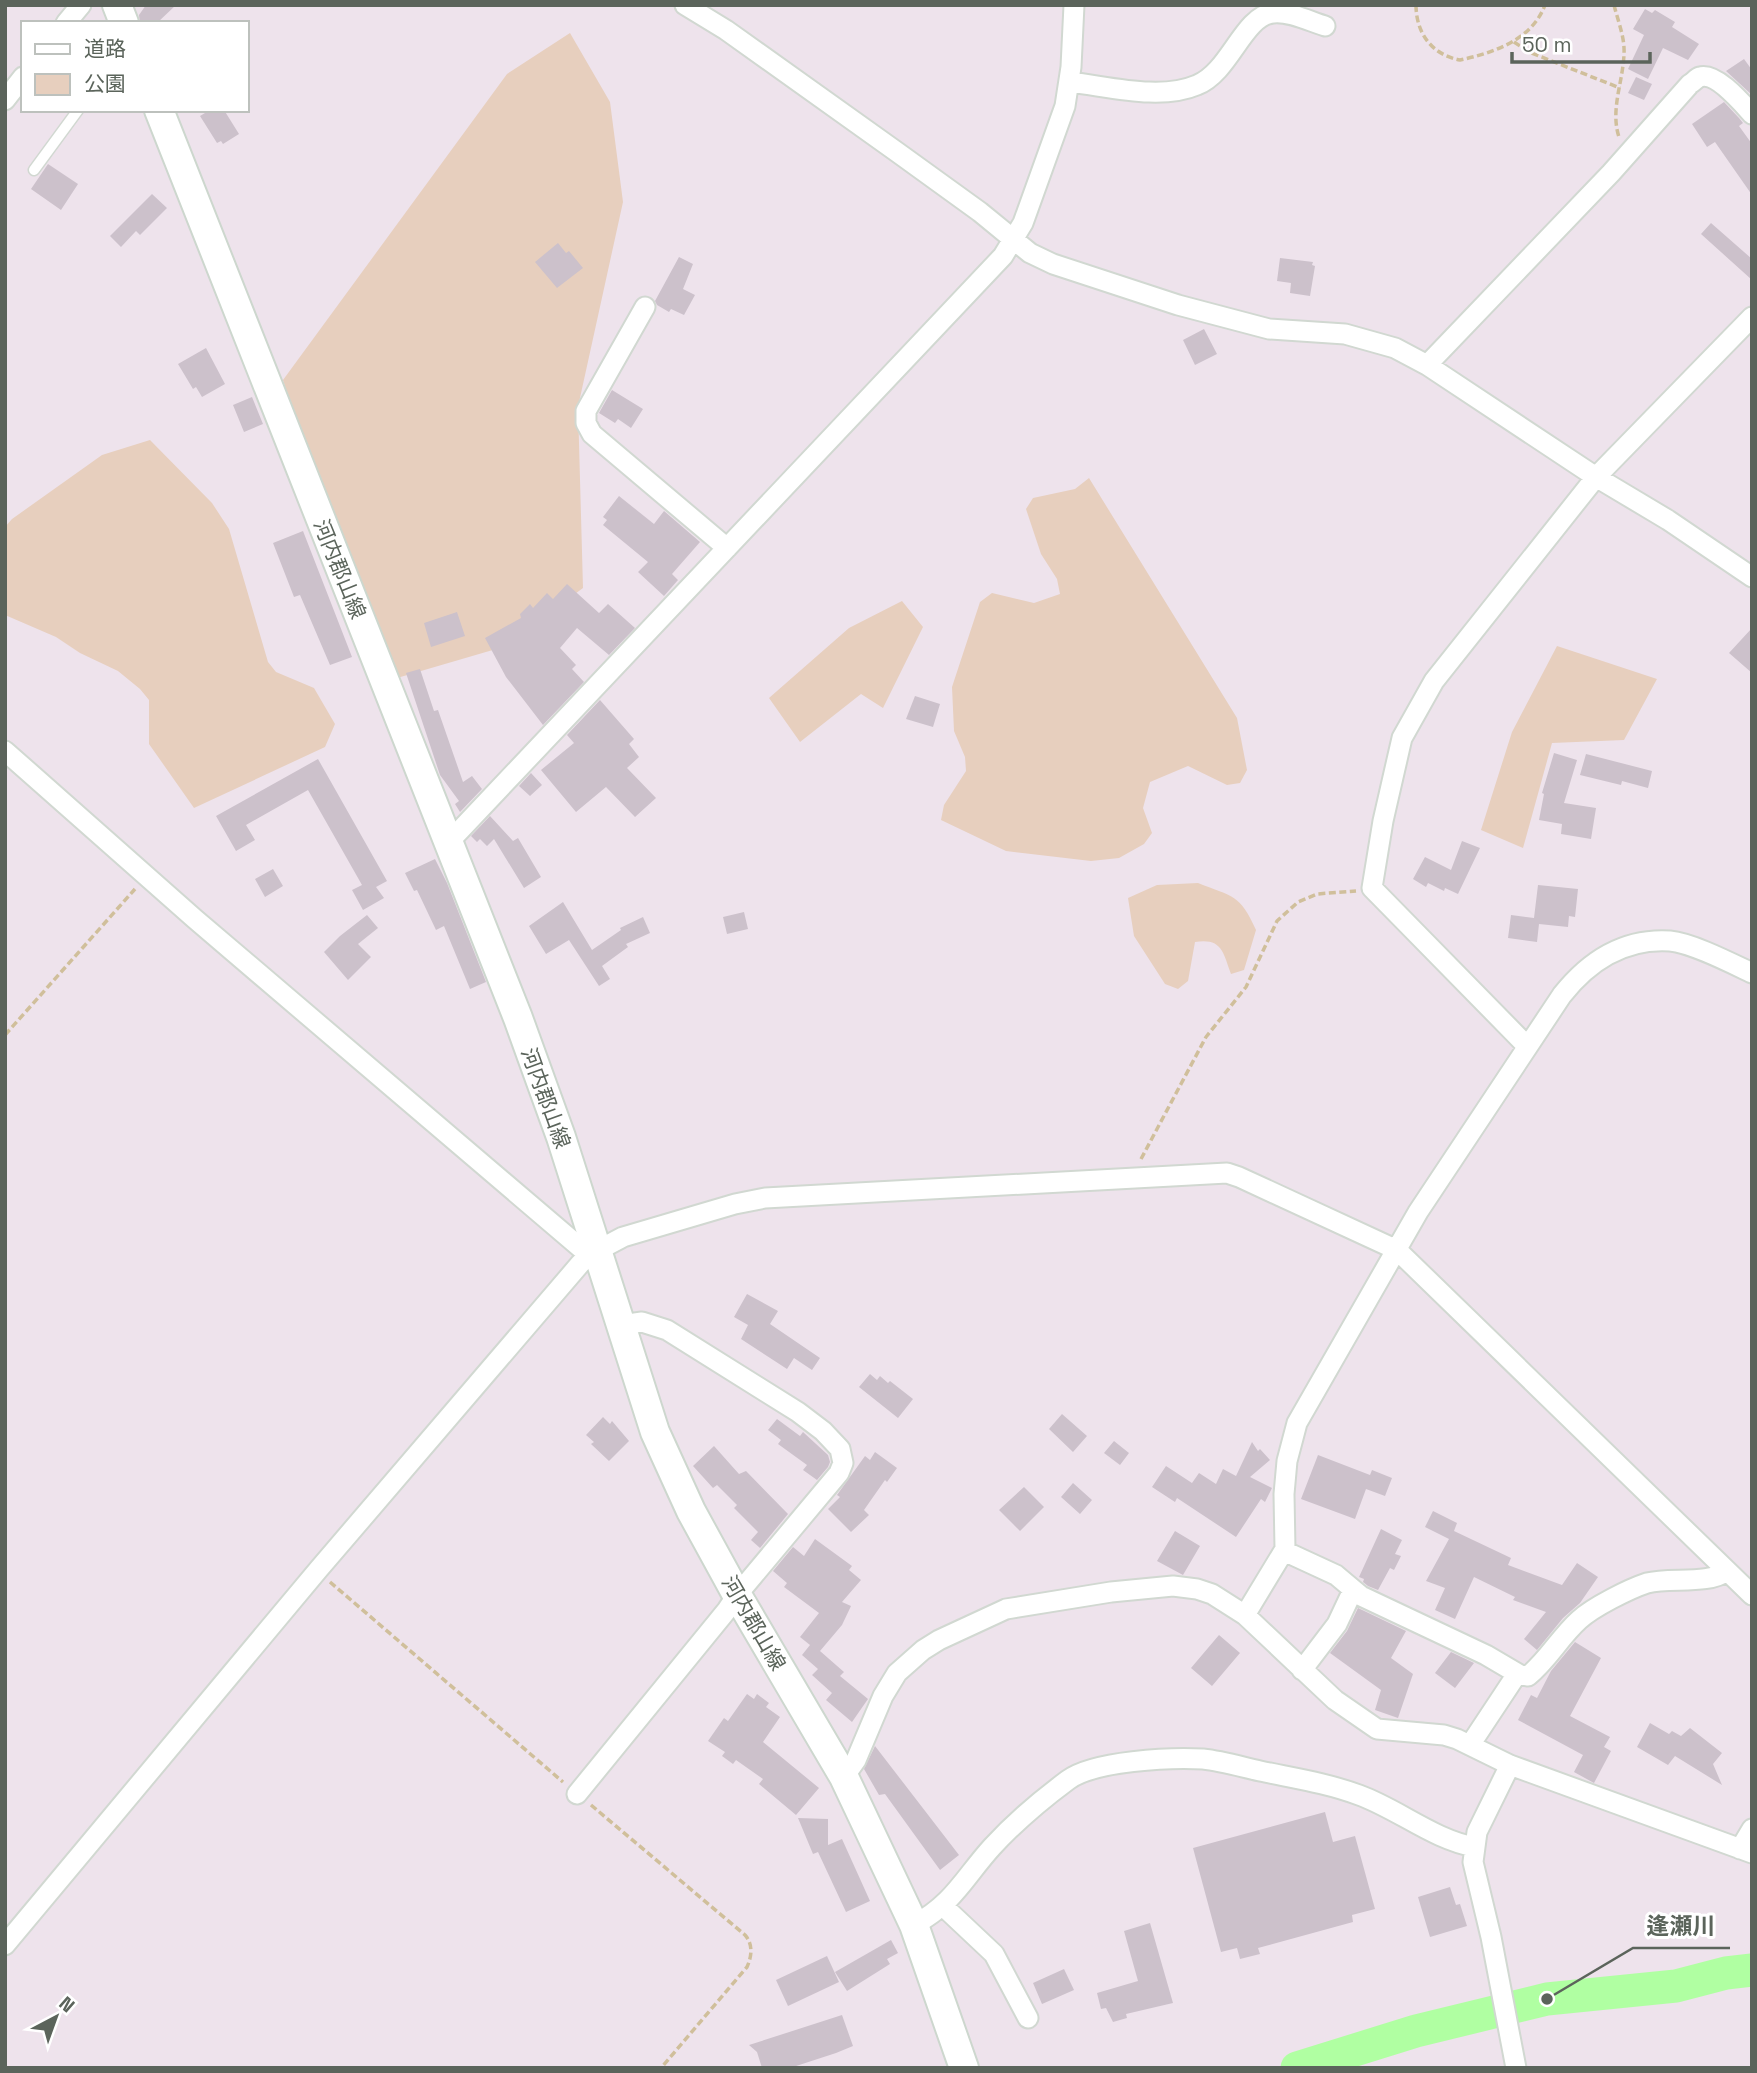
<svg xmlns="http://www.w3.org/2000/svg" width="1757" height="2073" font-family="'Space Grotesk','Noto Sans JP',sans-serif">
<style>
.green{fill:#e7cfbe}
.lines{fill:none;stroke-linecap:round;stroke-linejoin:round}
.river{stroke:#b0ffa2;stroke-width:33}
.building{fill:#ccc1cb}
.service-casing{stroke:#d1d8d1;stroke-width:13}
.minor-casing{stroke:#d1d8d1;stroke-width:23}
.secondary-casing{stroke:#cdd7ce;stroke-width:32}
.path{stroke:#d0bf9b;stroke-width:3.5;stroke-dasharray:7 3.5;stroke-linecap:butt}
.service{stroke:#fff;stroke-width:10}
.minor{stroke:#fff;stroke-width:19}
.secondary{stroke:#fff;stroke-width:28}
.labels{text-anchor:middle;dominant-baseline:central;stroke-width:6;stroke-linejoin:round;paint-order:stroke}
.street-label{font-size:21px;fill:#5b645b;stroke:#fff}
.leader{fill:none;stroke:#5b645b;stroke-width:2.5}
.callout-dot{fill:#5b645b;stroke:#fff;stroke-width:2.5}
.callout-label{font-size:23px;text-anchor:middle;font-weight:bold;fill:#5b645b;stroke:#fff;stroke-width:6;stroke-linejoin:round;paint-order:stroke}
</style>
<rect width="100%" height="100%" fill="#eee3ec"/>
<path class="green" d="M570,33L610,102L623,202L578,407L583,588L503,647L380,683L283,380L507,74Z
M150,440L212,503L229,529L268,662L276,672L314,688L335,724L325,747L194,808L149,744V700L140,689L118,671L80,653L56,637L5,615V527L12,519L102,455Z
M1089,478L1237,718L1247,770L1240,783L1227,785L1188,766L1150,782L1143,808L1152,833L1144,844L1119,858L1091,861L1006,851L941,820L944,805L966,771L965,757L954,731L952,687L980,602L992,593L1034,603L1060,594L1057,579L1041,554L1026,509L1033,498L1075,489Z
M902,601L923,627L883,708L861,694L800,742L769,698L849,628Z
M1557,646L1657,679L1624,740L1552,743L1523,848L1481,830L1512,732Z
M1198,883C1233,897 1240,894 1256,930L1244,970L1231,974C1223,952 1222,938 1195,942L1188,981L1178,989L1165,984L1134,936L1128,898L1157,885Z"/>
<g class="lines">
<path class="river" d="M1297,2068L1416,2031L1547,1999L1676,1986L1726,1973L1752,1970"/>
</g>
<path class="building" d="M146,5H176L157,23H140L139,15Z
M1645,9L1652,13L1655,10L1675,22L1672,27L1699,44L1688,60L1663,48L1648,79L1628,69L1644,35L1633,29Z
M1744,59L1752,70V95L1726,71Z
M1636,77L1652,84L1644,100L1628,93Z
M1724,102L1739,118L1743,123L1739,126L1752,144V195L1715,142L1707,147L1692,124Z
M210,110H224L239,134L223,144L221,141L217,143L200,116Z
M48,164L78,184L61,210L31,189Z
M152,194L167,208L140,235L136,231L121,247L110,236Z
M1711,223L1752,259V280L1701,234Z
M558,243L566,253L569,251L583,268L557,288L535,262Z
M679,257L693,264L683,289L695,295L684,315L671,309L669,312L657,305L655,301Z
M1280,258L1313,262L1312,265L1315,266L1310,296L1290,293L1291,283L1277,281Z
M1204,329L1217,354L1195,365L1183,340Z
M206,348L225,384L202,397L196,387L193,389L178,364Z
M612,390L643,409L631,428L618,419L615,423L599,413Z
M252,397L263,424L244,432L233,405Z
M619,496L654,524L664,511L700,542L672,574L678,580L664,596L638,572L648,562L603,525L607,520L603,517Z
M303,531L352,657L330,665L300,595L294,597L273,543Z
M567,584L599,613L608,604L635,628L609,655L577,628L560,648L576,665L572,669L584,682L543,725L506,677L485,638L521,618L520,614L530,604L533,608L547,593L553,599Z
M457,612L465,636L431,647L424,623Z
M1752,628V673L1729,653Z
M420,669L434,711L438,710L463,782L472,776L482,789L460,812L455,804L459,801L440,775L406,673Z
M915,696L940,704L933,727L906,719Z
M600,700L634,739L629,744L639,757L627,768L656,798L635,817L606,787L576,812L541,770L574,743L567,735Z
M1554,753L1577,760L1564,803L1596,808L1591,839L1561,834L1562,824L1539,820L1544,794L1542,793Z
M1586,754L1652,771L1648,788L1622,781L1621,785L1580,775Z
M318,759L387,881L376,887L384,898L363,910L352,890L362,885L308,790L246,825L255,840L236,851L216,816Z
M531,773L542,785L530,796L519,786Z
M490,816L513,841L518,838L541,877L524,888L494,839L487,846L480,839L477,842L471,836Z
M1462,841L1480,848L1458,894L1445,888L1444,891L1428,883L1426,887L1413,879L1425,857L1451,870Z
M435,859L447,883L486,982L470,989L444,926L436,930L417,890L414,891L405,873Z
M273,869L283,886L265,897L255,879Z
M1538,885L1578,889L1575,917L1569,916L1568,927L1539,924L1537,942L1508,938L1511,915L1534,918Z
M563,902L592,950L621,930L620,928L643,917L650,933L626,944L628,947L602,966L610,979L599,986L569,940L546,954L529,926Z
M744,912L748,929L727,934L723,917Z
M367,915L378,928L358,944L371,957L348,980L324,952L340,936Z
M747,1294L778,1311L770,1324L820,1358L812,1370L794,1358L787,1369L741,1339L748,1325L734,1317Z
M870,1374L877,1380L880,1376L888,1383L890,1381L913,1399L898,1418L859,1387Z
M1062,1414L1087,1436L1073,1452L1049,1429Z
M603,1417L610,1424L612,1421L629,1441L609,1461L591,1444L594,1442L586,1435Z
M777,1419L800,1436L803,1432L828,1455L830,1462L828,1467L817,1480L803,1470L807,1465L778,1444L781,1440L768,1430Z
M1114,1441L1129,1453L1120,1465L1104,1453Z
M1252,1442L1258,1451L1260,1449L1270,1460L1250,1477L1272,1488L1265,1502L1261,1499L1236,1537L1177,1498L1175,1502L1152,1487L1166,1466L1192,1483L1199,1473L1216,1484L1223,1469L1236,1476Z
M714,1446L739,1474L746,1471L788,1514L760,1548L751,1540L758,1532L734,1508L737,1505L717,1485L713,1488L693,1466Z
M875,1452L897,1468L887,1482L885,1480L864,1510L869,1515L851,1532L828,1509L840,1497L837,1495L865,1456L870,1460Z
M1318,1455L1370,1475L1372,1470L1392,1478L1385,1496L1366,1489L1355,1519L1301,1499Z
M1073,1483L1092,1500L1080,1514L1061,1497Z
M1024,1487L1044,1507L1020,1531L999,1510Z
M1433,1511L1457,1523L1454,1531L1511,1558L1508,1565L1562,1585L1577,1563L1598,1577L1580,1603L1563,1618L1537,1650L1524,1639L1546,1612L1513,1600L1515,1597L1474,1577L1455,1619L1435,1610L1445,1588L1426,1581L1449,1539L1425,1527Z
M1381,1529L1402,1540L1395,1554L1401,1556L1394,1570L1390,1568L1378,1590L1368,1586L1363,1582L1364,1579L1359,1577Z
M1175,1531L1200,1546L1183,1575L1157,1561Z
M815,1539L852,1566L849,1570L861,1580L842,1602L851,1606L842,1625L820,1651L844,1672L840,1676L868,1699L852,1722L826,1700L832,1693L812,1675L818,1669L802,1655L810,1645L800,1637L819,1613L784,1587L787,1583L773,1571L793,1547L804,1556Z
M1358,1608L1406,1631L1391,1658L1413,1674L1398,1718L1375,1710L1381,1690L1330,1653L1347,1631Z
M1219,1635L1240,1653L1212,1686L1191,1668Z
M1575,1642L1601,1658L1570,1716L1610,1737L1604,1747L1611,1751L1594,1783L1574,1772L1583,1755L1518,1720L1531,1695L1537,1698L1551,1671Z
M1451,1652L1474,1663L1455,1688L1435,1673Z
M747,1694L754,1699L757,1694L769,1703L766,1707L780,1717L763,1742L819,1788L796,1815L759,1784L763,1779L736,1760L733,1764L722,1756L725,1752L708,1741L724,1718L728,1721Z
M1650,1723L1669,1734L1672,1731L1681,1736L1690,1728L1722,1753L1713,1764L1722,1785L1675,1756L1668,1765L1637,1747Z
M875,1746L959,1855L940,1870L885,1794L879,1795L864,1769Z
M1325,1812L1333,1842L1355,1836L1375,1909L1352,1915L1353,1922L1258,1948L1260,1954L1240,1959L1237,1948L1221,1952L1193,1848Z
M798,1818L828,1819V1845L842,1839L870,1901L846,1912L818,1852L813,1854Z
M1450,1887L1456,1905L1460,1904L1467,1926L1430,1937L1418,1897Z
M1150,1923L1173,2003L1126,2014L1127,2018L1113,2022L1106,2008L1101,2009L1097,1993L1138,1981L1124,1931Z
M891,1940L898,1953L887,1959L890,1964L847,1991L835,1972Z
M827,1956L839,1982L788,2006L776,1980Z
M1064,1969L1074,1990L1042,2004L1033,1983Z
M842,2015L853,2046L836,2053L790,2068H762L757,2052L749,2045Z"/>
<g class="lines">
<g class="service-casing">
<path id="service" d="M34,170L78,110"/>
</g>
<g class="minor-casing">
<path id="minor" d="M685,5L726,30L897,152L980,212L1030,253L1053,264L1178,305L1269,329L1345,334L1395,348L1427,365L1596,477L1668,520L1752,577
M66,23L81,5
M1069,82C1107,86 1160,101 1197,85C1230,72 1243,16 1273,13C1289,11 1309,21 1325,26
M5,100L23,77
M645,307L586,411V423L592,434L727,548
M1427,365L1611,173L1690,84C1694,82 1696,78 1700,77C1716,72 1742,103 1752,114
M5,751L195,919L589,1255
M448,843L1003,256L1023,223L1065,106L1071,67L1074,5
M1527,1046L1372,888L1383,821L1402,738L1434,681L1596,477L1752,317
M1284,1551L1336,1575L1361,1596L1486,1655L1520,1675L1528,1676C1548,1660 1560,1637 1579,1620C1593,1607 1629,1589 1647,1583C1671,1577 1708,1585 1727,1571
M1245,1615L1285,1549L1284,1494L1287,1461L1297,1423L1418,1212L1562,995C1589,961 1624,938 1670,941C1692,943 1731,963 1752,973
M1302,1670L1337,1624L1353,1590
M1470,1745L1517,1674
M1510,1765L1477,1832L1473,1862L1491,1937L1516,2068
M844,1777L856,1760L883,1696L897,1673L923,1650L939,1640L1006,1609L1111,1592L1173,1586L1197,1589L1212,1594L1245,1615L1335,1700L1377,1729L1444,1735L1457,1739L1510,1765L1752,1853
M577,1794L727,1610L737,1595L839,1473L843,1463L840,1449L823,1431L798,1412L667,1330L642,1322L621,1325
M1740,1849L1752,1829
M943,1906L994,1954L1028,2018
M914,1925C954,1903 964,1878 992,1847C1015,1822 1041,1800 1068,1780C1093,1761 1171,1757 1203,1759C1222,1761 1242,1767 1260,1771C1293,1778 1327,1783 1359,1795C1398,1809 1434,1840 1475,1847
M5,1945L318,1570L580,1264L589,1255L623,1237L735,1204L765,1198L1227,1173L1239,1177L1397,1250L1752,1595"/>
</g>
<g class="secondary-casing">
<path id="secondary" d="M117,5L124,23
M159,110L518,1018L561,1137L655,1432L691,1511L737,1595L844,1777L914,1925L964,2068"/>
</g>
<path class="path" d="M1416,5C1416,33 1432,55 1460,60C1493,53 1532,40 1545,5
M1614,5C1618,21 1625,38 1624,54C1623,82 1610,110 1619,137
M1514,42L1529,52L1620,88
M5,1035L135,889
M1141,1159L1206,1037L1246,987L1277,921L1298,902L1317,894L1356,891
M330,1582L563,1782
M591,1805L745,1935C753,1944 752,1956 747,1967L661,2068"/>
<use href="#service" class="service"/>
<use href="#minor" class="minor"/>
<use href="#secondary" class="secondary"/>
</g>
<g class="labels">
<g class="street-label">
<text transform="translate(340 569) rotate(68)">河内郡山線</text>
<text transform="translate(546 1098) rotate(70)">河内郡山線</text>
<text transform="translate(754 1623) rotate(60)">河内郡山線</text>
</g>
</g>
<path class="leader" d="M1547 1999L1633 1948H1730"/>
<circle class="callout-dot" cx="1547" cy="1999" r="7"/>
<g class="callout-label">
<text x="1681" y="1934">逢瀬川</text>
</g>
<rect width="1757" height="2073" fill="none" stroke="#5b645b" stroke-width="14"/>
<rect x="21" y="21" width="228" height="91" fill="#ffffff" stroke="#bdc1bd" stroke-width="2"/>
<rect x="35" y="44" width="35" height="10" fill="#ffffff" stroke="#bdc1bd" stroke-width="2"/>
<text x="84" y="56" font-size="21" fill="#5b645b">道路</text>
<rect x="35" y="74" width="35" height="21" fill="#e7cfbe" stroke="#bdc1bd" stroke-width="2"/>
<text x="84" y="91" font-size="21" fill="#5b645b">公園</text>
<g transform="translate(56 2017) rotate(41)" stroke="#ffffff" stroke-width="5" paint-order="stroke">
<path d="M0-5L12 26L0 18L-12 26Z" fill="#5b645b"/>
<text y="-10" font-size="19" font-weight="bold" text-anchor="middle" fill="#5b645b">N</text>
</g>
<path d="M1512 52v10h138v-10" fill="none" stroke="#5b645b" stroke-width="3.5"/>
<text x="1522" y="52" font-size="21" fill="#5b645b" stroke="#ffffff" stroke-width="5" paint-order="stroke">50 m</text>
</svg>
